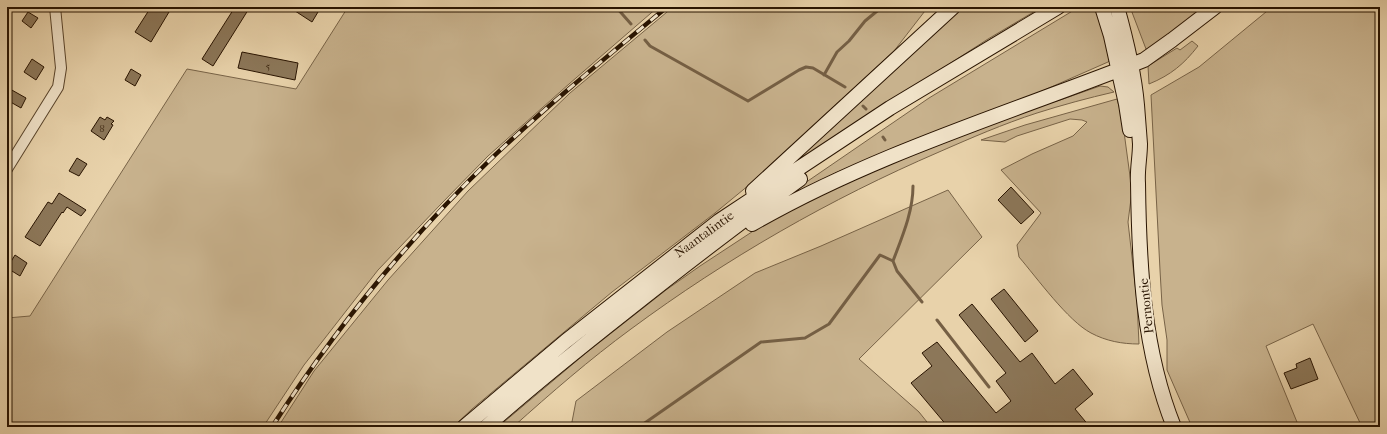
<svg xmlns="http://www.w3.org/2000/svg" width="1387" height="434" font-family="'IM FELL French Canon',serif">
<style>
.green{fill:#c8b28d;stroke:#786347}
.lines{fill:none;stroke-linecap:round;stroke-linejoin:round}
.stream{stroke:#755f44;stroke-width:3}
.building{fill:#8c7759;stroke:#291401}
.street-casing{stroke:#59442b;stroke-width:12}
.secondary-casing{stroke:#291401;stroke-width:16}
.street{stroke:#f0e2c8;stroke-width:10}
.secondary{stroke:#f0e2c8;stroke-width:14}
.rail-casing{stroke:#291401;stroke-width:4.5}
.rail{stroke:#f0e2c8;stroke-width:3;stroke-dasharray:9;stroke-linecap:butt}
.labels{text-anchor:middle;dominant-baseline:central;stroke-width:4;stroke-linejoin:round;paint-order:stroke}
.number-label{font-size:11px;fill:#422d17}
.street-label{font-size:13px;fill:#291401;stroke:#f0e2c8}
</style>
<rect width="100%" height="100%" fill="#e8d2aa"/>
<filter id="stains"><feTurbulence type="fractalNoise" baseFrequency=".005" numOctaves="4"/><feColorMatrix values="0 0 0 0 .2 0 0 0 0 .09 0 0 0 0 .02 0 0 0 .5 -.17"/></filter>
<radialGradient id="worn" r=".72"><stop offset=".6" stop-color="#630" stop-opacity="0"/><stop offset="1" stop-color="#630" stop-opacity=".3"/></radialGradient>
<path class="green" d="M348,7H658L569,84L488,156L441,204L378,270L304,365L263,427H7V318L30,316L187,69L296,89Z
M673,7H928L894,51L749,185L715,213L612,292L472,409L453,427H278L314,371L388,280L468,191L570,93Z
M958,7H1042L988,39L782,172Z
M1079,7H1096L1105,33L1110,60L1108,62L1024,99L840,171L786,197V196L929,98Z
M1130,7H1208L1148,49H1146Z
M1272,7H1380V422L1362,427L1313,324L1266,346L1299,427H1192L1167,370V340L1162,305L1160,270L1151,95L1199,67Z
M1192,41L1198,46C1184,64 1171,75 1149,84L1148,66L1177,48L1180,50Z
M1100,86L1108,87L1114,92C1088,98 1062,105 1037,113C1003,124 971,138 939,152C830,199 727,258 631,329C590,359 551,393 513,427H498L586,353L666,290L700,266L767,222L871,171L1036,107L1060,100Z
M1117,99L1122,117L1132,191L1128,222L1137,301L1139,344C1122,344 1106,341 1091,333C1068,321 1037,278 1019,257L1017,245L1041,213L1001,170L1032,154L1073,136L1087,122L1082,120L1070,119L1017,136L1005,142L981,140L1025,125Z
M948,190L982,237L859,359L919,412L931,427H571L576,401L667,332L755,273L821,246Z"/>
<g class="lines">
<path class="stream" d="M616,7L631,24
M645,40L650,46L748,101L799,70L806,67L813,68L845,87
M824,75L837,52L849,41L865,21L882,7
M863,106L866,109
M883,137L885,140
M893,261L897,271L922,302
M937,320L989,387
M639,427L761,342L805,338L829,324L880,255L893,261C902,237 913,212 913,186"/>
</g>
<path class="building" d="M151,7H172L151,42L135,32Z
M235,7H250L213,66L202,59Z
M289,7H321L312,22Z
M28,12L38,18L31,28L22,21Z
M242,52L298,63L295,80L238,68Z
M32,59L44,67L36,80L24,72Z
M131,69L141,75L135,86L125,80Z
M10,89L26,98L21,108L7,100V95Z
M100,117L105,120L107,117L114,121L111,124L113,125L104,140L91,131Z
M77,158L87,164L79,176L69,171Z
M1011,187L1034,212L1021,224L998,200Z
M59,193L86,210L81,216L67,207L63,213L62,212L40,246L25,237L48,202L52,204Z
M15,255L27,263L20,276L7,268Z
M1004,289L1038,331L1025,342L991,299Z
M972,304L1020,362L1032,353L1055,384L1073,369L1093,394L1075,409L1090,427H948L911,383L932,366L922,353L937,342L996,413L1011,401L996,381L1006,373L959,315Z
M1310,358L1318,379L1291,389L1284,373L1297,368L1296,364Z"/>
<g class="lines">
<g class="street-casing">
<path id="street" d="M7,169L58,87L61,68L55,7"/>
</g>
<g class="secondary-casing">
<path id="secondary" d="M1102,7L1111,36L1126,104L1130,130
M1117,7C1126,39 1134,71 1137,105C1138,117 1139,131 1140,144C1140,157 1137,170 1138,183C1139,265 1143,350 1174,427
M753,191L953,7
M752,224C875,153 1013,112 1144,60L1172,40L1215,7
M464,427L566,341L719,221L890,108L1058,7
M486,427C531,387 577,350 624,313C682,267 740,222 800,179"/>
</g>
<use href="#street" class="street"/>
<use href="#secondary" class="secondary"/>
<g class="rail-casing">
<path id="rail" d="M272,427C335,328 411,236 495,155C550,103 609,55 667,7"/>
</g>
<use href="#rail" class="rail"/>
</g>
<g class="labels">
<g class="number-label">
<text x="268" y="66">5</text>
<text x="102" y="128">8</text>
</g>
<g class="street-label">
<text transform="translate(704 234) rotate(-36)">Naantalintie</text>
<text transform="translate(1146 306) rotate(-96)">Pernontie</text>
</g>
</g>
<rect width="1387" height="434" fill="none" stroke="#e8d2aa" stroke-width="24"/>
<rect x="8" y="8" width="1371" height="418" fill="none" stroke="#291401" stroke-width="2"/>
<rect x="12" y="12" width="1363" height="410" fill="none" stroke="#291401"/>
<rect width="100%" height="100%" filter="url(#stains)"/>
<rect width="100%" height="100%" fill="url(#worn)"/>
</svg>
